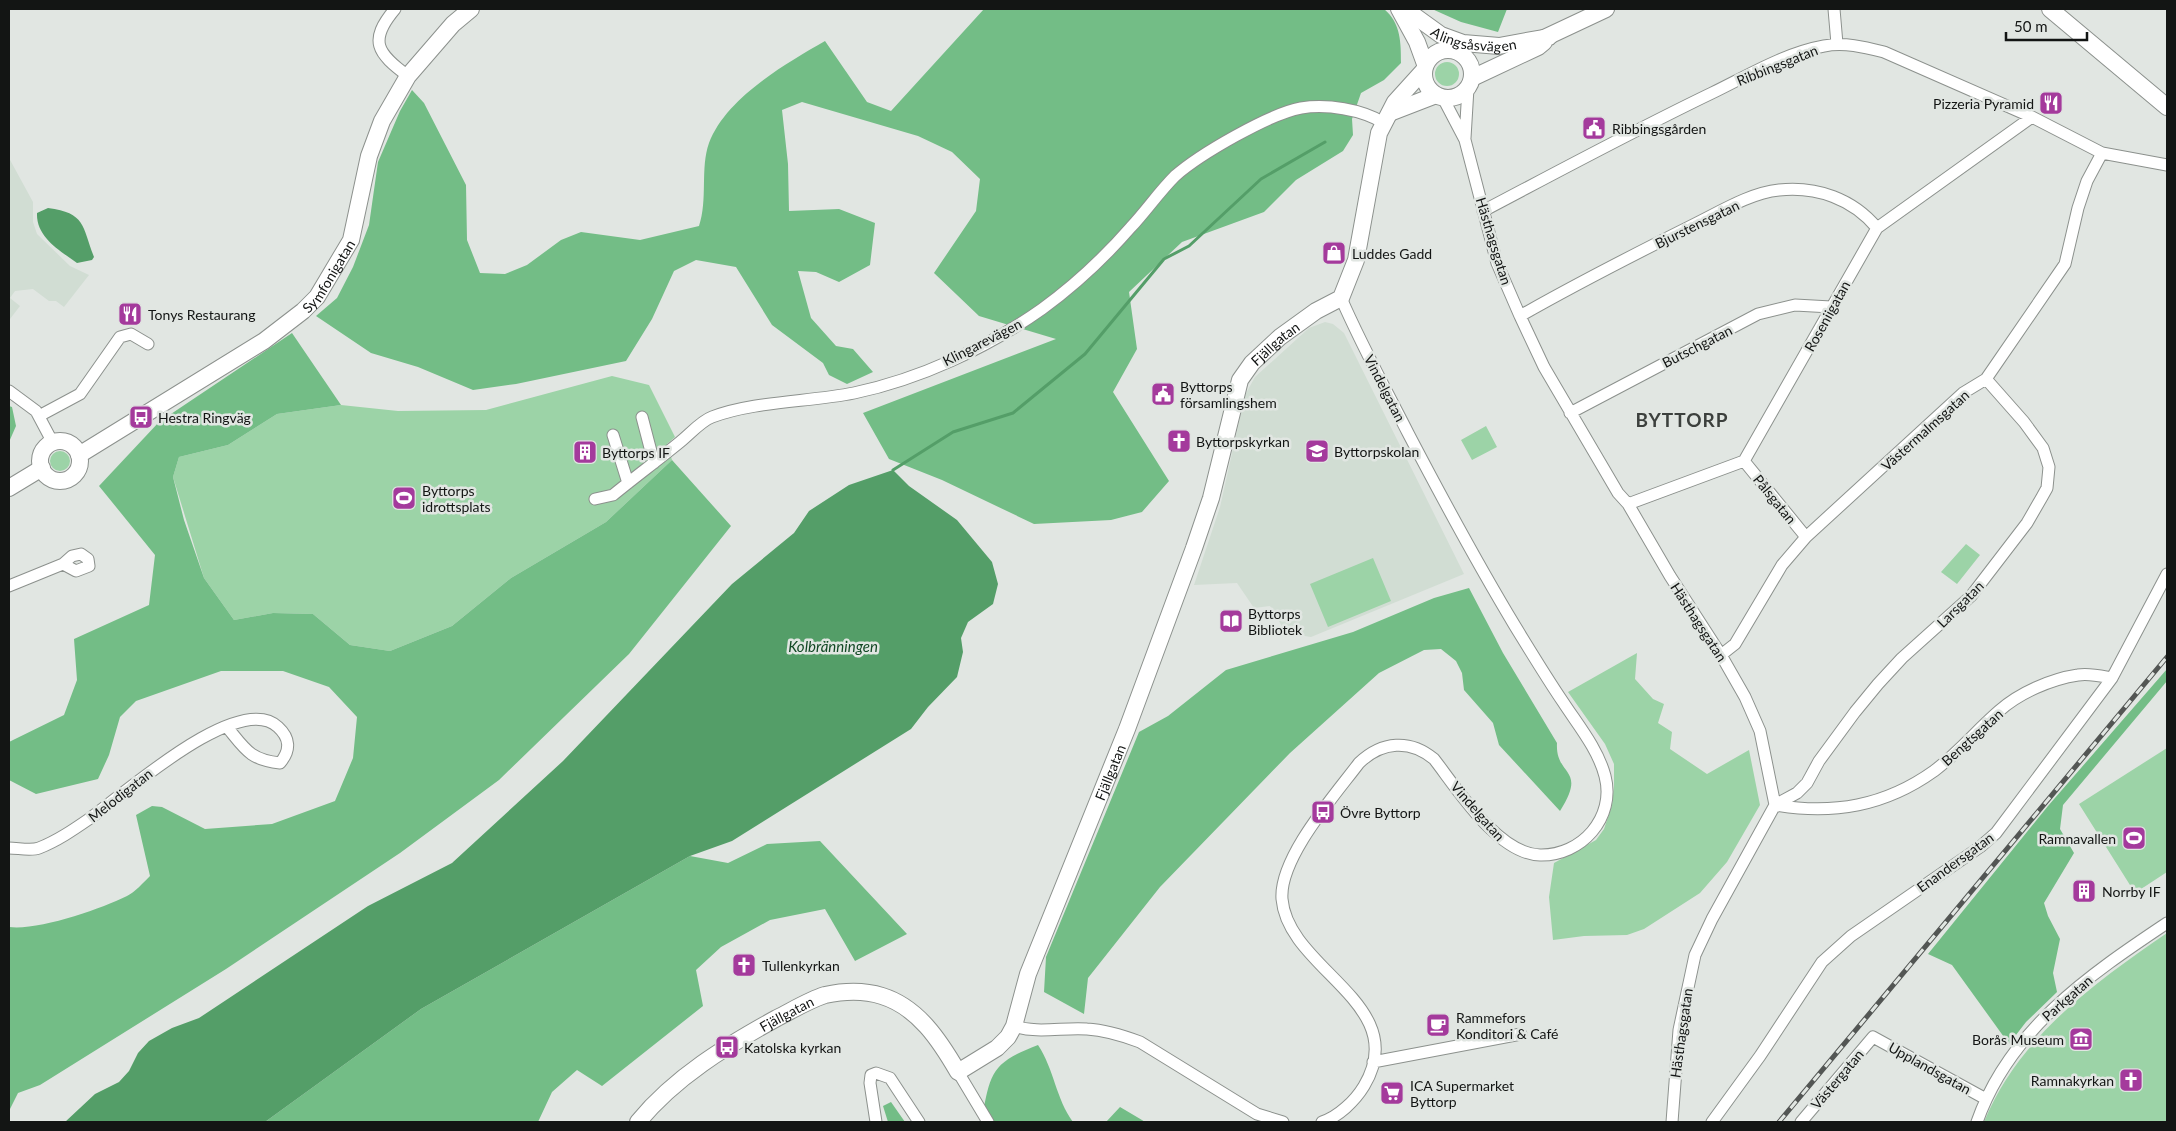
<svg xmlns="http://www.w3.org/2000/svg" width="2176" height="1131" font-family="Lato,sans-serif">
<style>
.built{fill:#d1ddd3}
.green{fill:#9cd3a7}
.forest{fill:#73bd86}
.water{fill:#549e68}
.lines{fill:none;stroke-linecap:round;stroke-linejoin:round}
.stream{stroke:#549e68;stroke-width:3}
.street-casing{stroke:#8c918d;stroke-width:13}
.secondary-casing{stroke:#8c918d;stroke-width:18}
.street{stroke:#fff;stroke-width:11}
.secondary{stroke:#fff;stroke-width:16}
.rail-casing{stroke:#535654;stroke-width:5}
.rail{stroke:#e1e6e2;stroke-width:3;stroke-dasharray:9;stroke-linecap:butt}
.labels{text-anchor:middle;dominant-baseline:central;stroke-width:5;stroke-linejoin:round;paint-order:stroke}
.street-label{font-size:14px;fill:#131514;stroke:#e1e6e2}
.poi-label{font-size:14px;fill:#131514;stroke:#e1e6e2;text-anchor:start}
.water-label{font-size:15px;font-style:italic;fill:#114824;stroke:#e1e6e2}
.district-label{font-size:19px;font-weight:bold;letter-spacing:1px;fill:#3c403d;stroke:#e1e6e2}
</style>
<rect width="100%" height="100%" fill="#e1e6e2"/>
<path class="built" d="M9,158L33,202V222L37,234L70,266L89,275L64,307L56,301H49L33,289L15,291L10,298L20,306L10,319L9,318Z
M1325,322L1333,324L1344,333L1464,574L1311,637L1286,633L1270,606L1254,608L1237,583L1194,585L1220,507L1245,395L1255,377L1309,328Z"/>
<path class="green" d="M1435 74a12 12 0 1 1 24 0a12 12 0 1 1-24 0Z
M612,376L649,385L675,437L667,444L672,460L606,522L511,578L452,626L390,651L350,645L313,614L273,613L234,620L204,578L173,477L179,457L228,445L277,414L341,405L398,411L486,410Z
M1486,426L1497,447L1472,460L1461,440Z
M50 461a10 10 0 1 1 20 0a10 10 0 1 1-20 0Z
M1966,544L1980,555L1957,584L1941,572Z
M1373,558L1391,601L1328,627L1310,584Z
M1637,653L1635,679L1653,699L1664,704L1658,723L1672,732L1670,749L1707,774L1749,750L1760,805L1727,862L1700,893L1644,929L1627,935L1584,936L1553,940L1549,897L1554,863L1596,840L1604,829L1612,805L1614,786V764L1605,744L1568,692Z
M2167,748V872L2135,893L2079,804Z
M2167,933V1122H1984C2019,1037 2094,983 2167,933Z"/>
<path class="forest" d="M984,9H1384C1401,23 1401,43 1401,63L1384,80L1361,93L1352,119L1353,135L1343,151L1296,180L1264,212L1182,242L1129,292L1137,349L1113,392L1169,481L1142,512L1111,520L1034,524L942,480L889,459L863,413L1056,339L979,316L934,273L976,211L980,179L952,152L918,136L802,102L782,110L788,164L789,211L839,209L875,223L870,265L839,282L816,272L798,271L811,318L836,346L853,349L873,372L847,384L829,375L823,363L772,325L736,267L696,260L674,271L652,319L626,361L516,384L473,390L418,367L371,353L316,316L337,298L353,267L369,225L378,162L400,111L412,90L424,103L466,185L467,240L480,273L505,274L527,265L561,240L581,232L640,240L699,226C708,200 700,168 709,143C726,98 785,64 825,41L867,102L891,111Z
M1432,9H1507L1498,32L1461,22Z
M292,333L341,405L277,414L228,445L179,457L173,477L184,520L204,578L234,620L273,613L313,614L350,645L390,651L452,626L511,578L606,522L672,460L731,526L629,654L499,780L400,853L226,969L40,1085L18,1093L9,1111V927C37,931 101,909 127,896C135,892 143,883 150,876L136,815L152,806L162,807L205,829L272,824L335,801L353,758L357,717L329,687L283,671H221L136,701L120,717L109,755L98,779L36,794L9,780V742L64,715L77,680L74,639L149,605L155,555L99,486L159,422Z
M9,406L12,407L16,426L9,442Z
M1469,588L1503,653L1557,743C1555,777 1588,767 1560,811L1499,745L1493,723L1464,690L1462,673L1456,661L1441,649L1424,650L1379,673L1290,753L1160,887L1088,978L1084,1014L1044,992L1046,957L1139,732L1168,716L1226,670L1353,632L1434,598Z
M2167,669V681L2063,805L2060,829L2074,853L2044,903L2048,916L2060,939L2053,973L2057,992L2026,1022L2009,1044L1952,965L1928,954L2048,806Z
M820,841L907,934L855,961L825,909L770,920L721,947L696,970L703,1006L602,1086L577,1070L552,1092L538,1122H265L421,1009L690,856L728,863L767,844Z
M1038,1045C1054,1069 1056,1099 1073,1122H981C991,1075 988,1064 1038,1045Z
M891,1102L905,1122H888L883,1106Z
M1120,1107L1142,1120L1145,1122H1106Z"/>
<path class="water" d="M48,208C86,213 82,226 94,257L92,260L77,263C59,250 36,237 37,213Z
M893,470L909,486L957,520L992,562L998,584L993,604L968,622L961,638L963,652L957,677L928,707L911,729L732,841L690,856L421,1009L265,1122H65L95,1094L119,1082L129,1071L138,1053L149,1041L172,1028L199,1018L368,906L452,863L563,761L732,584L794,533L809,511L849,485Z"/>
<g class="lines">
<path class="stream" d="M893,470L953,432L1013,413L1085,354L1164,259L1189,246L1261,179L1325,142"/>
<g class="street-casing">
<path id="street" d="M395,9C368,41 377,53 408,76
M1834,9L1837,44
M1443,98L1465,140L1497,263L1520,316L1544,367L1618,493L1628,504L1670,576L1721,655L1745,697L1760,731L1775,805L1712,919L1695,955L1679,1030L1672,1122
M1465,138L1468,88
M1483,211C1559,171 1635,130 1712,93C1747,76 1785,53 1824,46C1844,42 1864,47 1884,52L2032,117L2102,153L2167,165
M1520,316C1576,284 1633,255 1691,226C1718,213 1749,193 1779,190C1817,186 1853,199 1877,228
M9,391L36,411L53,443
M1570,413L1758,314L1795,305L1831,307
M39,416L80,394L120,337L131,334L148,344
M642,417L654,463
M613,435L628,483
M1744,461L1806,537
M595,499L613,495C635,477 658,460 680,442C690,434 701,421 712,417C754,401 810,402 854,393C920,379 987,348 1042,309C1075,285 1104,258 1131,227C1146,211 1159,192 1175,176C1200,154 1269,114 1301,108C1327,104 1361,109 1384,123
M1628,504L1744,461L1877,228L2032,117
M9,586L63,564L72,556L81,554L88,559L89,566L76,571L63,564
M1721,655L1735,644L1782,565L1806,537L1963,393L1986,379L2065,264L2078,208L2087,181L2102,153
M1775,805L1797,793L1807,783L1819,761L1855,712L1878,684L1902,658L1971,596L2027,523L2042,497L2047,488L2049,467L2043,448L2024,422L1986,379
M1775,805C1833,815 1885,806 1934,771C1958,753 1976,731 1999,711C2019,693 2051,679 2078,675C2089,673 2101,676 2112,678
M9,848C18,848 31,851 39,848C57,841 73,830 89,819C122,796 239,690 278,727C290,738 291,750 280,763C250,760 245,749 227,727
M1014,1026C1037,1034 1064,1027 1087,1029C1105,1030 1124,1036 1140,1042L1257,1114L1283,1122
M1373,1062L1521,1034
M958,1072L988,1122
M876,1122L870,1083L871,1075L876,1073L890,1078L919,1122
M1322,1122C1338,1117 1355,1101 1364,1086C1413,1004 1288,970 1282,899C1279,858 1335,795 1359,763C1382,741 1410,739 1434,759C1458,790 1498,854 1540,855C1581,856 1616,818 1605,776C1598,749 1578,725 1563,702C1546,677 1531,652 1515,626C1477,563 1442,498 1408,433C1385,388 1361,344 1341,298
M1712,1122L1760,1056L1822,962L1851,936L1980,847L1996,833L2112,678L2167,574
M1801,1122L1873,1037L1986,1099
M1977,1122C2009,1030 2089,975 2167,923"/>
</g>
<g class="secondary-casing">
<g id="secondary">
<path d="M1399,9L1417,42L1425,64"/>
<path id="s1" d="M1405,9L1441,35L1463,43L1499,46L1549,37"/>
<path d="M2050,9L2167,107"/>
<path d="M1540,40L1606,9"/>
<circle cx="1448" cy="74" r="24"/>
<path d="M1472,78L1538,47L1544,42"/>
<path d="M1392,112L1436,95"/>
<circle cx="60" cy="461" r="20"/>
<path id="s2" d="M79,455L264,341L303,311L317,297L351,240L369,156L382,121L408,76L453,24L471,9"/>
<path d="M9,488L42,468"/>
<path id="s3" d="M638,1122C675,1077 726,1046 777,1018C793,1010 809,1000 825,995C844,991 863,990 882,996C918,1007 940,1041 958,1072L997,1048L1008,1037L1014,1026L1028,974L1127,729L1194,548L1211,498L1240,380L1252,363L1280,337L1316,311L1341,298L1356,260L1379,133L1395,102L1424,70"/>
</g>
</g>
<use href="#street" class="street"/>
<use href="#secondary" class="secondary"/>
<g class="rail-casing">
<path id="rail" d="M1779,1122L2167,657"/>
</g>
<use href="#rail" class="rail"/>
</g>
<defs>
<g id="restaurant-square" transform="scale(1.25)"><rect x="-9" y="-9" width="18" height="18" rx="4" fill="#a43a9c" stroke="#e1e6e2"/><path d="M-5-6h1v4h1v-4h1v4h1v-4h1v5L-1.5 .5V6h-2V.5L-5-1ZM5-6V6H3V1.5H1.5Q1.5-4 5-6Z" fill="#fff"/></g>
<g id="civic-square" transform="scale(1.25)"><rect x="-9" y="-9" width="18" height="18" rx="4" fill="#a43a9c" stroke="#e1e6e2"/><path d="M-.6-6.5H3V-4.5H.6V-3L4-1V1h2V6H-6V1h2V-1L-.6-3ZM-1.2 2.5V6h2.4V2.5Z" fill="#fff"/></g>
<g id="shop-square" transform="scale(1.25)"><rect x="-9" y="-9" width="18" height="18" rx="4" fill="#a43a9c" stroke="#e1e6e2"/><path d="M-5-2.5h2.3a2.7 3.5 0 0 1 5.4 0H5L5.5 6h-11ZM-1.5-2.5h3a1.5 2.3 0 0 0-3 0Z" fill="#fff"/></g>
<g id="bus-square" transform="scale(1.25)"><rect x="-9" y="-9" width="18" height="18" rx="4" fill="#a43a9c" stroke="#e1e6e2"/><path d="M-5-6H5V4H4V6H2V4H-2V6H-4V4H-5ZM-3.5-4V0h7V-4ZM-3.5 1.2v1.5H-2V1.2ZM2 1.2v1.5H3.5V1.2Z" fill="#fff"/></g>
<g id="church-square" transform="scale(1.25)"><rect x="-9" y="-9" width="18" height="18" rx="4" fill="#a43a9c" stroke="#e1e6e2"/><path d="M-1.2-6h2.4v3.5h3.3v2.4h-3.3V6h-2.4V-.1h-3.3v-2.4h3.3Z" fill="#fff"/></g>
<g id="school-square" transform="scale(1.25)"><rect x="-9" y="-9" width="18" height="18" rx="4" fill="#a43a9c" stroke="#e1e6e2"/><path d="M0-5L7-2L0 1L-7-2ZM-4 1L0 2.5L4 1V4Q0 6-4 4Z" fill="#fff"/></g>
<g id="building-square" transform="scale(1.25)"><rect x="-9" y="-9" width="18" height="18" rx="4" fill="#a43a9c" stroke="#e1e6e2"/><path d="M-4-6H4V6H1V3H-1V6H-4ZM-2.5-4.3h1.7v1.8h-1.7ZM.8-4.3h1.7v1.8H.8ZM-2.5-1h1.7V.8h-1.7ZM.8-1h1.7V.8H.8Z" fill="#fff"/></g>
<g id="stadium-square" transform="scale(1.25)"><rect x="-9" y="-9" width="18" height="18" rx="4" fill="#a43a9c" stroke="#e1e6e2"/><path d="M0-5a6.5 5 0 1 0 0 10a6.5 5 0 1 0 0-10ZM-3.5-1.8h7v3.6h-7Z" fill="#fff"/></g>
<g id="library-square" transform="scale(1.25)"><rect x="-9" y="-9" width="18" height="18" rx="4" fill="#a43a9c" stroke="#e1e6e2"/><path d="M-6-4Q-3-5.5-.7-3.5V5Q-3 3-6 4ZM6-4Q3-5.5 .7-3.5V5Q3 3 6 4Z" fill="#fff"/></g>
<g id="cafe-square" transform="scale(1.25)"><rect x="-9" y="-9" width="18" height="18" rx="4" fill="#a43a9c" stroke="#e1e6e2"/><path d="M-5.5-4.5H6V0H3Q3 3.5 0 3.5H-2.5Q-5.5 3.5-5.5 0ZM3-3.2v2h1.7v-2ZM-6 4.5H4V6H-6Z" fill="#fff"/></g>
<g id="museum-square" transform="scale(1.25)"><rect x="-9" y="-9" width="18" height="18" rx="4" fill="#a43a9c" stroke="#e1e6e2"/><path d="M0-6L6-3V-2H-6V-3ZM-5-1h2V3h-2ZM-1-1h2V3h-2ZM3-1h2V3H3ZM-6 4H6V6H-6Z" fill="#fff"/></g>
<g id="supermarket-square" transform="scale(1.25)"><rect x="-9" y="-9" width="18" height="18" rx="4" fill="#a43a9c" stroke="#e1e6e2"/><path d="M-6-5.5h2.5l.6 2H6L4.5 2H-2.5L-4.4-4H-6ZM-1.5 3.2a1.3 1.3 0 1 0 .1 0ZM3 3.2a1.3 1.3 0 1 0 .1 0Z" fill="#fff"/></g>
</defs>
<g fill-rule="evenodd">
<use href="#restaurant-square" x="2051" y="103"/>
<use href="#civic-square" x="1594" y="128"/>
<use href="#shop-square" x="1334" y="253"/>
<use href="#restaurant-square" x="130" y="314"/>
<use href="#civic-square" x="1163" y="394"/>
<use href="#bus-square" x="141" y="417"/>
<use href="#church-square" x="1179" y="441"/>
<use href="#school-square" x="1317" y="451"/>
<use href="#building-square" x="585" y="452"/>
<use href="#stadium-square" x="404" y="498"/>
<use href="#library-square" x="1231" y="621"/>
<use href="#bus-square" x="1323" y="812"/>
<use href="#stadium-square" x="2134" y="838"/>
<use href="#building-square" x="2084" y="891"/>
<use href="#church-square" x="744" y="965"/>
<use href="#cafe-square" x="1438" y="1025"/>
<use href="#museum-square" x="2081" y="1039"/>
<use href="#bus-square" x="727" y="1047"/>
<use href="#church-square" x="2131" y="1080"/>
<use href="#supermarket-square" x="1392" y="1093"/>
</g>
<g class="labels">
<g class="street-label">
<text stroke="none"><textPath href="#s1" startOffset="78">Alingsåsvägen</textPath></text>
<text transform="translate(1777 65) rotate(-22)">Ribbingsgatan</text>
<text transform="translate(1697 224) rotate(-26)">Bjurstensgatan</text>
<text transform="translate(1494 241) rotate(73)">Hästhagsgatan</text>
<text stroke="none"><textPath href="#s2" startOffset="310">Symfonigatan</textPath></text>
<text transform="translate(1827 316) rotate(-61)">Roseniigatan</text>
<text transform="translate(982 342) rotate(-27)">Klingarevägen</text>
<text stroke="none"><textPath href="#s3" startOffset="1206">Fjällgatan</textPath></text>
<text transform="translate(1697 346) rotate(-27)">Butschgatan</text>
<text transform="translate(1385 388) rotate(63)">Vindelgatan</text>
<text transform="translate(1925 430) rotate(-42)">Västermalmsgatan</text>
<text transform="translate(1775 499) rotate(51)">Pålsgatan</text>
<text transform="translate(1960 604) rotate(-45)">Larsgatan</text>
<text transform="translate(1699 622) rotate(57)">Hästhagsgatan</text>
<text transform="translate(1972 737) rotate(-42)">Bengtsgatan</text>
<text stroke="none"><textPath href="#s3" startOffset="741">Fjällgatan</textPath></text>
<text transform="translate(120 795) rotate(-38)">Melodigatan</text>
<text transform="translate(1478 811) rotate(49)">Vindelgatan</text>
<text transform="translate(1955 862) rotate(-36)">Enandersgatan</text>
<text transform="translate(2067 998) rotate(-41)">Parkgatan</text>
<text stroke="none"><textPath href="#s3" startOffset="185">Fjällgatan</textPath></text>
<text transform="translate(1681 1033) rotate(-82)">Hästhagsgatan</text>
<text transform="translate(1930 1068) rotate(29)">Upplandsgatan</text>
<text transform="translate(1837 1079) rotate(-50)">Västergatan</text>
</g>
<g class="poi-label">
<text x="2034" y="103" text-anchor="end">Pizzeria Pyramid</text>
<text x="1612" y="128">Ribbingsgården</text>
<text x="1352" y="253">Luddes Gadd</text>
<text x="148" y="314">Tonys Restaurang</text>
<text x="1180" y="386">Byttorps<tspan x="1180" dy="16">församlingshem</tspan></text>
<text x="158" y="417">Hestra Ringväg</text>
<text x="1196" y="441">Byttorpskyrkan</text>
<text x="1334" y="451">Byttorpskolan</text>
<text x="602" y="452">Byttorps IF</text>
<text x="422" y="490">Byttorps<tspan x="422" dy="16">idrottsplats</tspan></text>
<text x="1248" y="613">Byttorps<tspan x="1248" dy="16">Bibliotek</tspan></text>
<text x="1340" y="812">Övre Byttorp</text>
<text x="2116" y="838" text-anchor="end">Ramnavallen</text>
<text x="2102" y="891">Norrby IF</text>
<text x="762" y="965">Tullenkyrkan</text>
<text x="1456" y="1017">Rammefors<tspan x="1456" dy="16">Konditori &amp; Café</tspan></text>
<text x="2064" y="1039" text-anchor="end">Borås Museum</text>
<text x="744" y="1047">Katolska kyrkan</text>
<text x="2114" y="1080" text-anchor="end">Ramnakyrkan</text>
<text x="1410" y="1085">ICA Supermarket<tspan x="1410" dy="16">Byttorp</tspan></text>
</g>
<g class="water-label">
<text x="833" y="646">Kolbränningen</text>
</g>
<g class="district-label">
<text x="1682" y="419">BYTTORP</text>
</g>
</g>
<rect width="2176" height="1131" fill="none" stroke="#131514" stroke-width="20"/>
<path d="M2006 32v8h81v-8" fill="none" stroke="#131514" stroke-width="2.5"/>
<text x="2014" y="32" font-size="15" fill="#131514" stroke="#e1e6e2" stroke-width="4" paint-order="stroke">50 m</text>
</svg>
